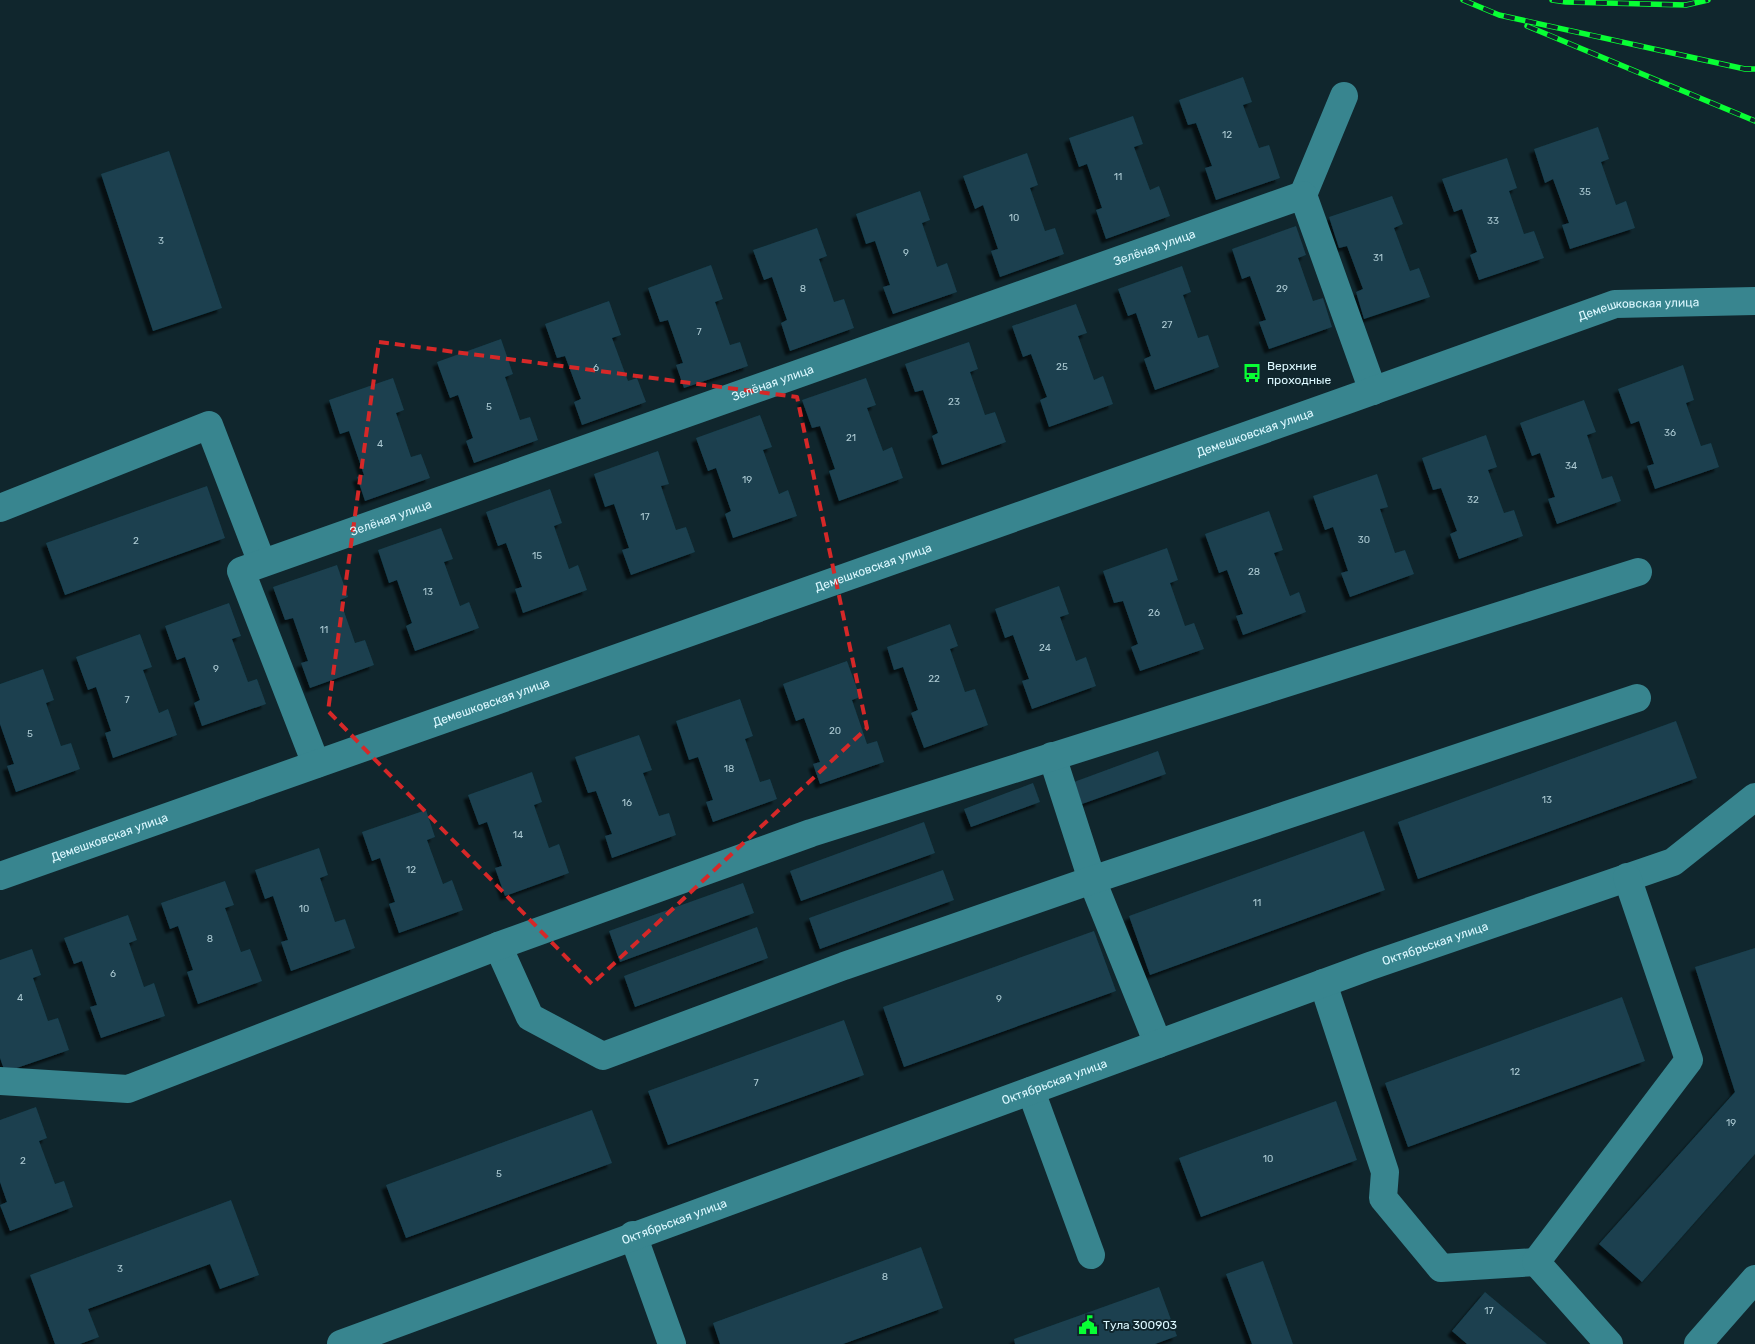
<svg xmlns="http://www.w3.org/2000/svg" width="1755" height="1344" font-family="Rubik,sans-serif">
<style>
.building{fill:#1a4150;filter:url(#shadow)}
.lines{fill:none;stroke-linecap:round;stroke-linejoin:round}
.minor{stroke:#38858f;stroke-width:28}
.rail-casing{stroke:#08ff34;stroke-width:5.5}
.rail{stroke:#10262d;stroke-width:4;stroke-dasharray:11;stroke-linecap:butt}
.marked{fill:none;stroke:#d62828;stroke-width:4;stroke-dasharray:10 6;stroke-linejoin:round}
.labels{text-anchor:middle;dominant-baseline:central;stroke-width:4;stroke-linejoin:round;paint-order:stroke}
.number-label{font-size:10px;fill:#accad3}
.street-label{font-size:12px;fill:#dcf8ff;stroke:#10262d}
.poi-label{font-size:12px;fill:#dcf8ff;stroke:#10262d;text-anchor:start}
</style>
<defs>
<filter id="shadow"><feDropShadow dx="-4.5" dy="4.5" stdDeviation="1" flood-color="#0009"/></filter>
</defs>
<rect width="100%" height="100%" fill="#10262d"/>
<path class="building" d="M1243,77L1252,102L1243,105L1259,148L1269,145L1280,178L1216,200L1205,168L1212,166L1196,123L1188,125L1179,100Z
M1133,116L1143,144L1134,147L1150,190L1159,186L1170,216L1106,239L1096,210L1102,208L1087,164L1079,167L1069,138Z
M1598,127L1609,159L1601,162L1616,205L1626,201L1635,228L1570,249L1562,225L1569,223L1553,179L1545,183L1534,149Z
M169,151L222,308L153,331L101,174Z
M1027,153L1038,185L1030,188L1045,231L1055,228L1064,254L1000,277L991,251L998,249L983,205L975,209L963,176Z
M1507,158L1517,188L1509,191L1524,234L1534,231L1544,258L1479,280L1470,255L1477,252L1462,209L1454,212L1442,179Z
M920,191L930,220L922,223L937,267L947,263L957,292L893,314L883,287L890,285L875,241L866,244L856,214Z
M1392,196L1403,224L1394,228L1410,271L1419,268L1430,297L1364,319L1356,292L1363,289L1347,246L1339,248L1329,217Z
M1296,226L1306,255L1298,258L1313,301L1323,298L1332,327L1269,349L1259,322L1266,320L1250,276L1242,279L1232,249Z
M817,228L827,256L819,259L834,302L844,299L854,328L790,351L781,323L787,320L772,277L764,280L753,250Z
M711,265L723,299L715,302L730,345L740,342L748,366L684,388L676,365L683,363L668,320L660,322L648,288Z
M1182,266L1191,292L1183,295L1198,338L1208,335L1219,367L1155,390L1144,359L1151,356L1136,313L1128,316L1118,289Z
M609,301L621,335L612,338L628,381L637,378L646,402L582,425L574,402L581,399L565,356L557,358L545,324Z
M1076,304L1087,333L1078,336L1094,380L1103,376L1113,404L1049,427L1040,400L1047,397L1031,354L1023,357L1012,326Z
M501,339L513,374L505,377L520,420L530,417L538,440L474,463L466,441L473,438L458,395L450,398L437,362Z
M969,342L978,369L970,372L985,415L995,412L1006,442L942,465L932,436L938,433L923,390L915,392L905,364Z
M1683,365L1694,400L1686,403L1701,446L1711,443L1719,467L1655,489L1647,466L1654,464L1639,421L1631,424L1618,389Z
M393,378L404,410L396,413L411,457L421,454L430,478L365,501L357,477L364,475L349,431L340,434L329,400Z
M866,378L876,405L867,408L883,451L892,447L903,478L839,501L829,471L835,469L820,426L812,428L802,400Z
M1584,400L1596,432L1587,435L1602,479L1612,476L1621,501L1557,524L1548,499L1555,497L1540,453L1532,456L1520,423Z
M760,415L772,447L763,450L779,494L788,490L797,516L733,538L725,514L731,511L716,468L708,471L696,438Z
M1486,435L1497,467L1488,470L1504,513L1514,510L1523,536L1459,559L1450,534L1457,531L1441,488L1433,490L1422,458Z
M658,451L669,484L661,486L676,530L686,527L695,552L631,575L622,550L629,548L614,504L605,507L594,474Z
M1377,474L1388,507L1380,509L1395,553L1405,550L1414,574L1350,597L1341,573L1348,571L1333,527L1325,530L1313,496Z
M207,486L225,538L65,595L46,543Z
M550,489L562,523L554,526L569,569L578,565L587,590L523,613L515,589L522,587L506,543L498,546L486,512Z
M1269,511L1283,550L1274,553L1290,596L1299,592L1306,612L1243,635L1236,616L1243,614L1227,570L1219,573L1205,534Z
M441,528L453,559L444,562L460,606L469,602L479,628L415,651L406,626L412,623L397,580L389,583L378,550Z
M1167,548L1178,580L1170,583L1185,626L1194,623L1204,649L1140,671L1131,647L1138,644L1123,601L1114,603L1103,571Z
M337,565L348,597L340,600L355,643L365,640L374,665L310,688L301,663L308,661L293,618L285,620L273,587Z
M1059,586L1069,614L1060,617L1076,661L1086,657L1096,686L1032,709L1022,681L1029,679L1013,635L1005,638L995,609Z
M229,603L241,636L232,639L248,682L257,679L266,704L202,726L194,703L200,700L185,657L177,660L165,626Z
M950,624L958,646L950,649L965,692L975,689L988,725L924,748L911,713L918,710L903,667L894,670L887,647Z
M140,634L152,667L143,670L159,713L168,709L177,735L113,758L105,733L111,731L96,687L88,690L76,657Z
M847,661L860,697L852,700L867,744L877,741L884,762L820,784L813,764L820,762L804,718L796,721L783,684Z
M43,669L54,700L46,703L61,746L71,743L80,769L16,792L7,766L14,764L0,724V684Z
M740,699L753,736L745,739L760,782L770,779L777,799L713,822L706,802L713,800L698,757L689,760L676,721Z
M1676,721L1697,778L1418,879L1398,822Z
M639,735L652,770L643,773L659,816L669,813L676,835L612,858L605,836L612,834L596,791L588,793L575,757Z
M1158,751L1166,774L1082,804L1074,782Z
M532,772L542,802L534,805L549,848L559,844L569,873L505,896L495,868L502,866L487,822L479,825L468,795Z
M1033,783L1040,802L971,827L964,809Z
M426,810L435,837L427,840L443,884L452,880L463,910L399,933L389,904L395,902L380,858L372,861L362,832Z
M924,822L935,853L801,901L790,871Z
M1364,831L1385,890L1150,975L1129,916Z
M319,848L328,875L320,878L335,922L345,919L355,948L291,971L281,942L288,940L273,896L265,899L255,870Z
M943,870L954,900L820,949L809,918Z
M225,881L234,905L225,908L241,952L250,949L262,981L198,1004L187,972L193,970L178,926L170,929L161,903Z
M743,883L754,913L620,962L609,931Z
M128,915L137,940L129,943L144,987L154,983L165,1016L101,1038L90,1007L97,1005L82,961L74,964L64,938Z
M757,927L768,958L635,1007L624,976Z
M1094,931L1116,991L904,1067L883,1007Z
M1755,948V1154L1642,1282L1599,1244L1735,1092L1695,967Z
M32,949L41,975L33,978L48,1021L58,1018L69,1050L5,1072L0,1058V960Z
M1622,997L1645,1061L1408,1147L1385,1083Z
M844,1020L864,1075L668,1145L648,1091Z
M1336,1101L1357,1160L1201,1217L1179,1158Z
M36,1107L47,1138L39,1141L55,1184L64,1181L73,1207L10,1231L0,1205L7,1202L0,1182V1120Z
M592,1110L612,1163L406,1238L386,1185Z
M231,1200L259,1275L220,1289L210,1264L88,1309L99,1337L80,1344H55L30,1275Z
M921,1247L943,1308L843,1344H720L713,1323Z
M1263,1261L1293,1344H1252L1226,1274Z
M1159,1287L1177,1336L1155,1344H1015L1014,1339Z
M1485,1292L1547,1344H1467L1452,1331Z"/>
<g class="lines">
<g class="minor">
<path d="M1303,195L1344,96"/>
<path d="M0,508L209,425L262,563"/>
<path d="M1052,756L1092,880L1158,1044"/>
<path id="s1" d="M316,764L241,571L1303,195L1373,391"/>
<path id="s2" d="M0,876L1350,399L1615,304L1755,301"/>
<path d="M498,946L530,1017L603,1056L844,966L1092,880L1637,698"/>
<path d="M1323,983L1385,1172L1383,1198L1441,1268L1536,1262"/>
<path d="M0,1081L128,1089L498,946L811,833L1638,572"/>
<path d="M1031,1091L1091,1255"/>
<path d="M633,1235L672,1344"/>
<path id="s3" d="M341,1344L1370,966L1673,862L1755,797"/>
<path d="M1609,1344L1536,1262L1689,1060L1627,877"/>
<path d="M1698,1344L1755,1279"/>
</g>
<g class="rail-casing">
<path id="rail" d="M1463,0L1499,15L1745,69H1755
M1552,0L1566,2L1686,5L1708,0
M1527,26L1755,121"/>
</g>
<use href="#rail" class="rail"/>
</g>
<path class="marked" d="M379,342L797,397L867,728L592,984L328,711Z"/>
<defs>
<g id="bus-bare" transform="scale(1.5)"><path d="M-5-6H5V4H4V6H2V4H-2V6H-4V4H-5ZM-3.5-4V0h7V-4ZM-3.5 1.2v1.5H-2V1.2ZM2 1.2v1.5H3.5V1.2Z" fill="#08ff34" stroke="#10262d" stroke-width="2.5" paint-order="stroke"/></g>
<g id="civic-bare" transform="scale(1.5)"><path d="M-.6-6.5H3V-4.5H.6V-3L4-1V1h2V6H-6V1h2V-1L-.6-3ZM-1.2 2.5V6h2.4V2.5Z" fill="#08ff34" stroke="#10262d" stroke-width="2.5" paint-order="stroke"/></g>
</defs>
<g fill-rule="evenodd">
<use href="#bus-bare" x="1252" y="373"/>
<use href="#civic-bare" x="1088" y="1325"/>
</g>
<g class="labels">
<g class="number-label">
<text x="1227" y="135">12</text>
<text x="1118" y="177">11</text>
<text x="1585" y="192">35</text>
<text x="1014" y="218">10</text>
<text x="1493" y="221">33</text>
<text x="161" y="241">3</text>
<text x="906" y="253">9</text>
<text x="1378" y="258">31</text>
<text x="803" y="289">8</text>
<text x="1282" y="289">29</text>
<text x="1167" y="325">27</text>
<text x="699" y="332">7</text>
<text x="1062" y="367">25</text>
<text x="596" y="368">6</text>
<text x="954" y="402">23</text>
<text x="489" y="407">5</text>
<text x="1670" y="433">36</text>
<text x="851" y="438">21</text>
<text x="380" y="444">4</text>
<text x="1571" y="466">34</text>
<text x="747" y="480">19</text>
<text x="1473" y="500">32</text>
<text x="645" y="517">17</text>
<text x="1364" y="540">30</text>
<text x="136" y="541">2</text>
<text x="537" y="556">15</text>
<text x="1254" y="572">28</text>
<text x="428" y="592">13</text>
<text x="1154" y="613">26</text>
<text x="324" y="630">11</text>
<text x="1045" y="648">24</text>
<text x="216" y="669">9</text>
<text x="934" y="679">22</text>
<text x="127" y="700">7</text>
<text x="835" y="731">20</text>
<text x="30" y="734">5</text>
<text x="729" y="769">18</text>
<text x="1547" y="800">13</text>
<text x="627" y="803">16</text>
<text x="518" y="835">14</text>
<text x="411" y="870">12</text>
<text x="1257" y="903">11</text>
<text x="304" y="909">10</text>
<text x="210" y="939">8</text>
<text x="113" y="974">6</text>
<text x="20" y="998">4</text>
<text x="999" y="999">9</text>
<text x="1515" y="1072">12</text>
<text x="756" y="1083">7</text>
<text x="1731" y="1123">19</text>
<text x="1268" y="1159">10</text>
<text x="23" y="1161">2</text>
<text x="499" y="1174">5</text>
<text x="120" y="1269">3</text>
<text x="885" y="1277">8</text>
<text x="1489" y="1311">17</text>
</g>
<g class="street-label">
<text stroke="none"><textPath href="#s1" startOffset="1176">Зелёная улица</textPath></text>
<text stroke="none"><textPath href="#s2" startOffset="1736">Демешковская улица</textPath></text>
<text stroke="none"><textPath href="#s1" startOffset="771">Зелёная улица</textPath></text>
<text stroke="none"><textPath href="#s2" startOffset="1331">Демешковская улица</textPath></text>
<text stroke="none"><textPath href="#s1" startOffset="366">Зелёная улица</textPath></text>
<text stroke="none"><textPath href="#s2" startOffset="926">Демешковская улица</textPath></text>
<text stroke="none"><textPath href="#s2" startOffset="521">Демешковская улица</textPath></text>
<text stroke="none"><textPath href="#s2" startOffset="116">Демешковская улица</textPath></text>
<text stroke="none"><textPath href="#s3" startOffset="1165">Октябрьская улица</textPath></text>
<text stroke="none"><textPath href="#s3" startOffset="760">Октябрьская улица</textPath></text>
<text stroke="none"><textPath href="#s3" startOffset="355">Октябрьская улица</textPath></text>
</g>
<g class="poi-label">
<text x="1267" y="366">Верхние<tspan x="1267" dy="14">проходные</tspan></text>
<text x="1103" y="1325">Тула 300903</text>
</g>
</g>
</svg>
